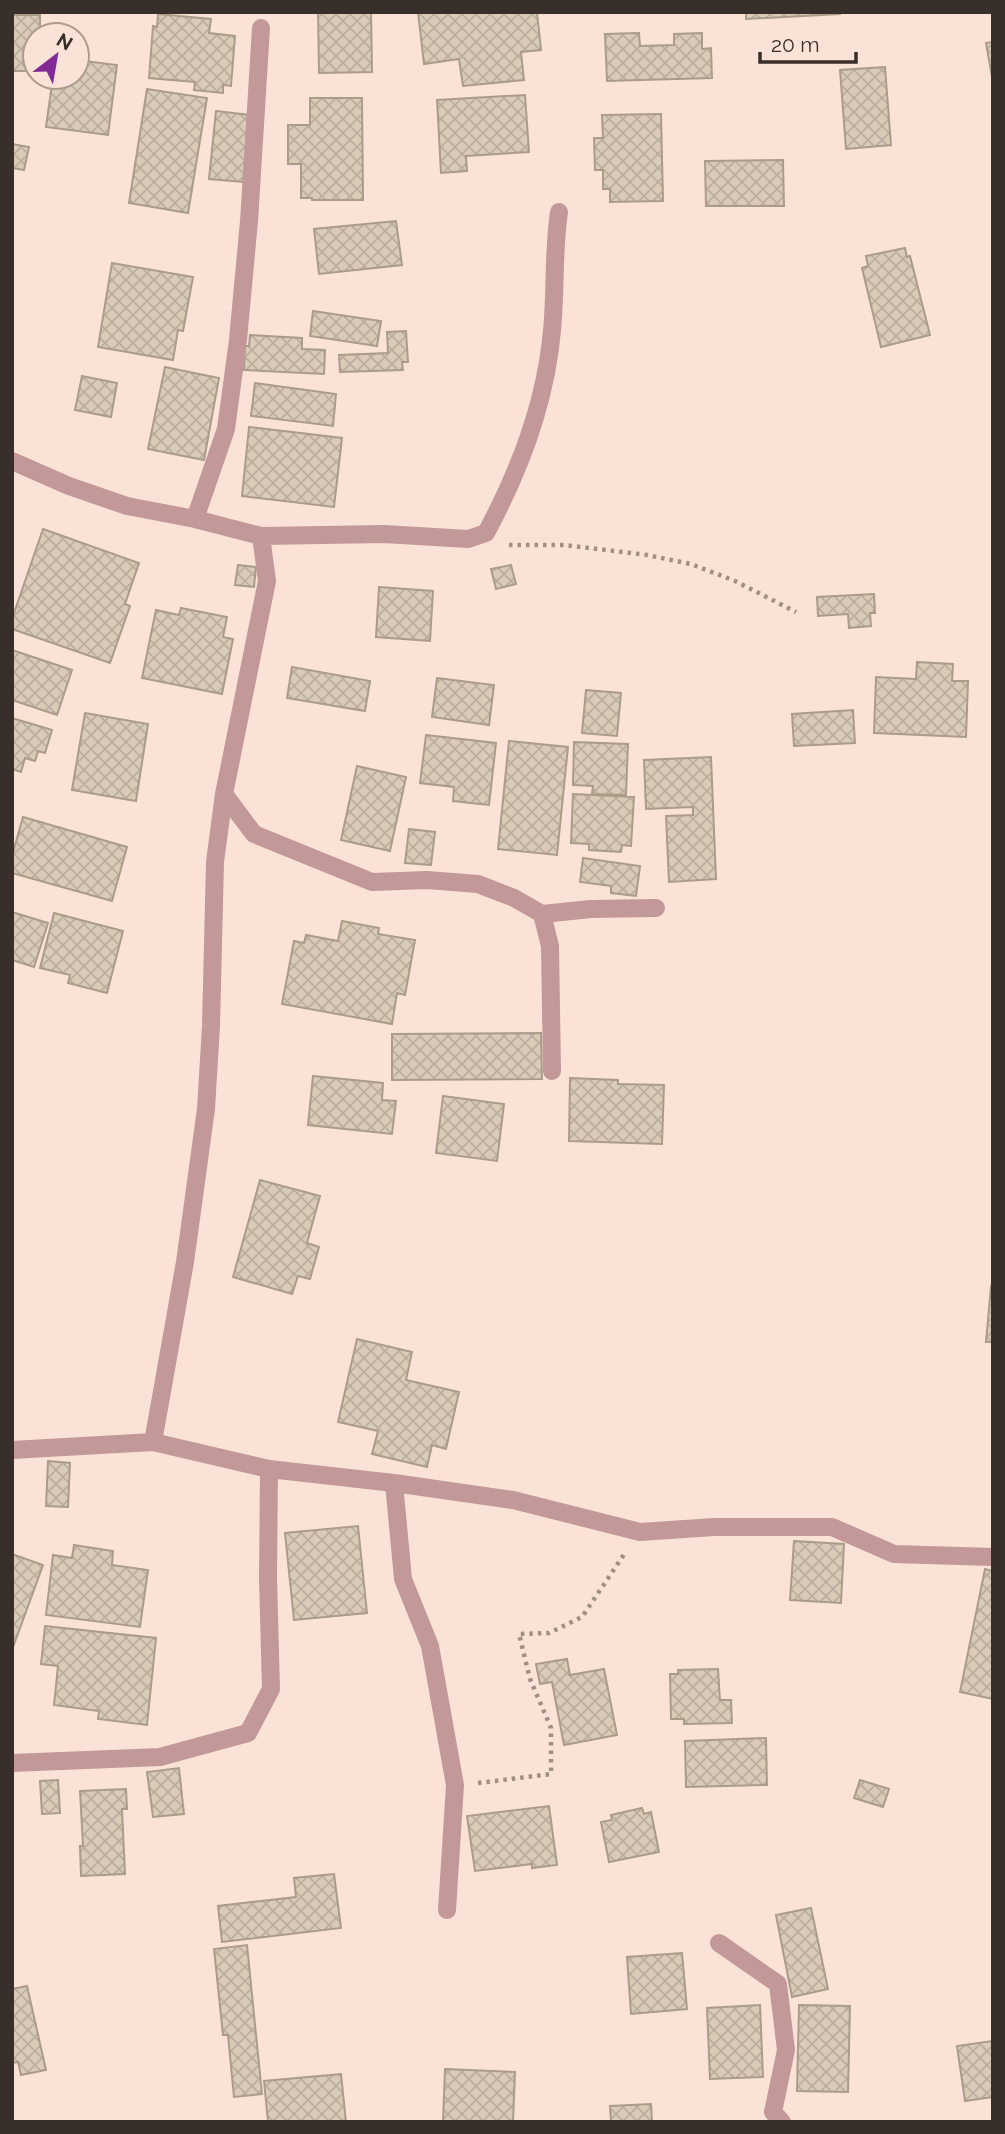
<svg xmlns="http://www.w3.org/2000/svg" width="1005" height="2134" font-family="Raleway,sans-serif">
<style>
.building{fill:url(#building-cross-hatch);stroke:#ab9c8a;stroke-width:2}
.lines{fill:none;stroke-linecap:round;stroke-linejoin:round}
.path{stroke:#9f8f85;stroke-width:4.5;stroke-dasharray:3.5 5;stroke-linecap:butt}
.minor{stroke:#c29899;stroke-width:18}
</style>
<defs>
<pattern id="building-cross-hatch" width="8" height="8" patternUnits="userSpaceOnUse" patternTransform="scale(1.75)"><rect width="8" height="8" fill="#dacab8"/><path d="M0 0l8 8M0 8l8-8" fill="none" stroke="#bcae9e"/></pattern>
</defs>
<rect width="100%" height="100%" fill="#fae3d6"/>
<path class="building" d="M318,12H371L372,72L319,73Z
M418,12H537L541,50L521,52L524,80L463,86L459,59L424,64Z
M746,12H840V14L746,19Z
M158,14L211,19L209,33L235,36L231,86L223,85V93L194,90L195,82L149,78L153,26L157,27Z
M12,15H40V35H35V71H12Z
M639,33L640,46L674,45V34L702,33V49L711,48L712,78L607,81L605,34Z
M993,42V83L986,43Z
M77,60L117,65L108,135L46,127L53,77H77Z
M885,67L891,145L846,149L840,70Z
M147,89L207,98L188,213L129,203Z
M525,95L529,152L466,156L467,171L441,173L437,100Z
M310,98H362L363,200H312V198H301V164H288V125H310Z
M216,111L250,115L243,182L209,179Z
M661,114L663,201L610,202V189H603V170H595L594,138H603L602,115Z
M12,144L29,147L24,170L12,168Z
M783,160L784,206H706L705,161Z
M396,221L402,265L319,274L314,229Z
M905,248L907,257L910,256L930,335L881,347L862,268L868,266L866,256Z
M112,263L193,277L183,331L178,330L173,360L98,347Z
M313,311L381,321L377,346L310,336Z
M406,331L408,362H402L403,370L340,372L339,355L388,353L387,332Z
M250,335L302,338V349L325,350L324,374L244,370L245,346H249Z
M165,367L219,378L204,460L148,449Z
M82,376L117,383L111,417L75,410Z
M255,383L336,394L333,426L251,416Z
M249,427L342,438L334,507L242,496Z
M43,529L139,563L125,604L130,606L110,663L12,629V619Z
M238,565L256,567L254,587L235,585Z
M511,565L516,584L496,589L491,569Z
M379,587L433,591L430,641L376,637Z
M874,594L875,613H870L871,626L849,628L848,614L818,616L817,597Z
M181,608L227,617L223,637L233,639L222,694L142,678L156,610L179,615Z
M12,650L72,670L57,715L12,700Z
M917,662L953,664L952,681H968L966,737L874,733L876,677L916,679Z
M292,667L370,681L365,711L287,698Z
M437,678L494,685L489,725L432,717Z
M586,690L621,693L617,736L582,733Z
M853,710L855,743L794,746L792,714Z
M85,713L148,724L136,801L72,790Z
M12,718L52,730L45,753L38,751L35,761L25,758L21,772L12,769Z
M426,735L496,743L489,805L453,801L454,787L420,783Z
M509,741L568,747L557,855L498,849Z
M574,742L628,744L626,795L592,794L593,786L573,785Z
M711,757L716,879L669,882L666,816L693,815V807L646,809L644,760Z
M357,766L406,777L390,851L341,840Z
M573,794L634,797L631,846L622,845L621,852L589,850V844L571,843Z
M23,817L127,847L112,901L12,873V856Z
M409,829L435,832L431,865L405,863Z
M583,858L640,866L636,896L611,893V886L580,882Z
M12,912L48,923L34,967L12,960Z
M54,913L123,931L107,993L68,983L70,975L40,968Z
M342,921L379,928L378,934L415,940L405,995L397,993L392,1024L282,1004L294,941L304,943L306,935L338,941Z
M541,1033L542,1079L392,1080V1034Z
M313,1076L383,1083L382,1100L396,1101L392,1134L308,1125Z
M570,1078L618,1080V1084L664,1085L662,1144L569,1141Z
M443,1096L504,1104L497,1161L436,1153Z
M260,1180L320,1196L307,1243L319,1247L310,1279L298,1276L292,1294L233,1277Z
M991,1286H993V1342H986Z
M357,1339L412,1352L406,1380L459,1392L446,1449L432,1445L427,1467L372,1454L378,1431L338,1422Z
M48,1461L70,1463L68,1507L46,1506Z
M358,1526L367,1613L294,1620L285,1533Z
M794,1541L844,1544L841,1603L790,1600Z
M74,1545L113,1551L112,1565L148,1570L140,1627L46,1615L53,1555L72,1558Z
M12,1554L43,1565L12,1650Z
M985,1569L993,1571V1699L960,1692Z
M45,1626L156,1638L147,1725L98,1719L99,1711L54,1705L58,1666L41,1664Z
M567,1659L570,1675L604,1669L617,1735L564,1745L552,1682L540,1684L536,1664Z
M718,1669L720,1700H731L732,1723L684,1724V1719H671L670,1674H678V1670Z
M766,1738L767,1785L686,1787L685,1741Z
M179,1768L184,1814L153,1817L147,1772Z
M58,1780L60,1813L42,1814L40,1781Z
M860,1780L889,1789L883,1807L854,1798Z
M126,1789L127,1809H122L125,1874L81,1876L80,1846H83L80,1791Z
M549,1806L557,1865L532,1868V1864L475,1871L467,1816Z
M642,1808L644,1814L651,1812L659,1852L609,1862L601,1822L612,1820L611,1815Z
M334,1874L341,1928L222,1942L218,1906L296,1897L294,1878Z
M811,1908L828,1989L792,1997L776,1915Z
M247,1945L262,2094L234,2097L228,2035H223L214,1949Z
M682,1953L687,2009L631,2014L627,1957Z
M27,1986L46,2070L21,2075L18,2062L12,2063V1989Z
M760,2005L763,2077L710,2079L707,2008Z
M799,2005L850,2006L848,2092L797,2091Z
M993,2041V2097L965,2101L957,2046Z
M445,2069L515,2072L513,2122H443Z
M341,2074L346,2122H268L264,2081Z
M651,2104L652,2122H611L610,2106Z"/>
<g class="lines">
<path class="path" d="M509,545H564L647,555L691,564L735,581L796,612
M478,1783L551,1774V1728L530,1679L519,1634L549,1633L582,1617L625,1553"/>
<path class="minor" d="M12,461L69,486L127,506L195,519L261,536L384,534L468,539L486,533C520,470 546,401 552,330C556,290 553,252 559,212
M195,519L226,429L238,340L249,221L261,28
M224,794L254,834L372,882L427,880L478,884L514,898L542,914L550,946L552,1071
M542,914L591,909L656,908
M153,1442L185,1262L206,1109L211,1026L215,862L224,794L267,581L261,536
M12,1450L153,1442L269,1469L394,1483L403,1579L430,1646L455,1785L447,1910
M394,1483L513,1500L640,1532L714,1527H832L894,1554L993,1557
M12,1763L160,1757L248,1733L271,1689L268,1578L269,1469
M719,1943L778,1984L786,2050L773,2112L782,2122"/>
</g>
<rect width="1005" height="2134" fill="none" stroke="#382f2a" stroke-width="28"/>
<g transform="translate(56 56) rotate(31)"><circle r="33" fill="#fae3d6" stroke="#ac9b91" stroke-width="2"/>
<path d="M0-5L12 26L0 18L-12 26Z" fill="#802997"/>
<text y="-10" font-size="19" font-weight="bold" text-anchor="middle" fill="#382f2a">N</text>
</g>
<path d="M760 52v10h96v-10" fill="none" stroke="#382f2a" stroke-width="3.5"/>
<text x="771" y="52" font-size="21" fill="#382f2a" stroke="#fae3d6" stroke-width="5" paint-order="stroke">20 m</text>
</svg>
